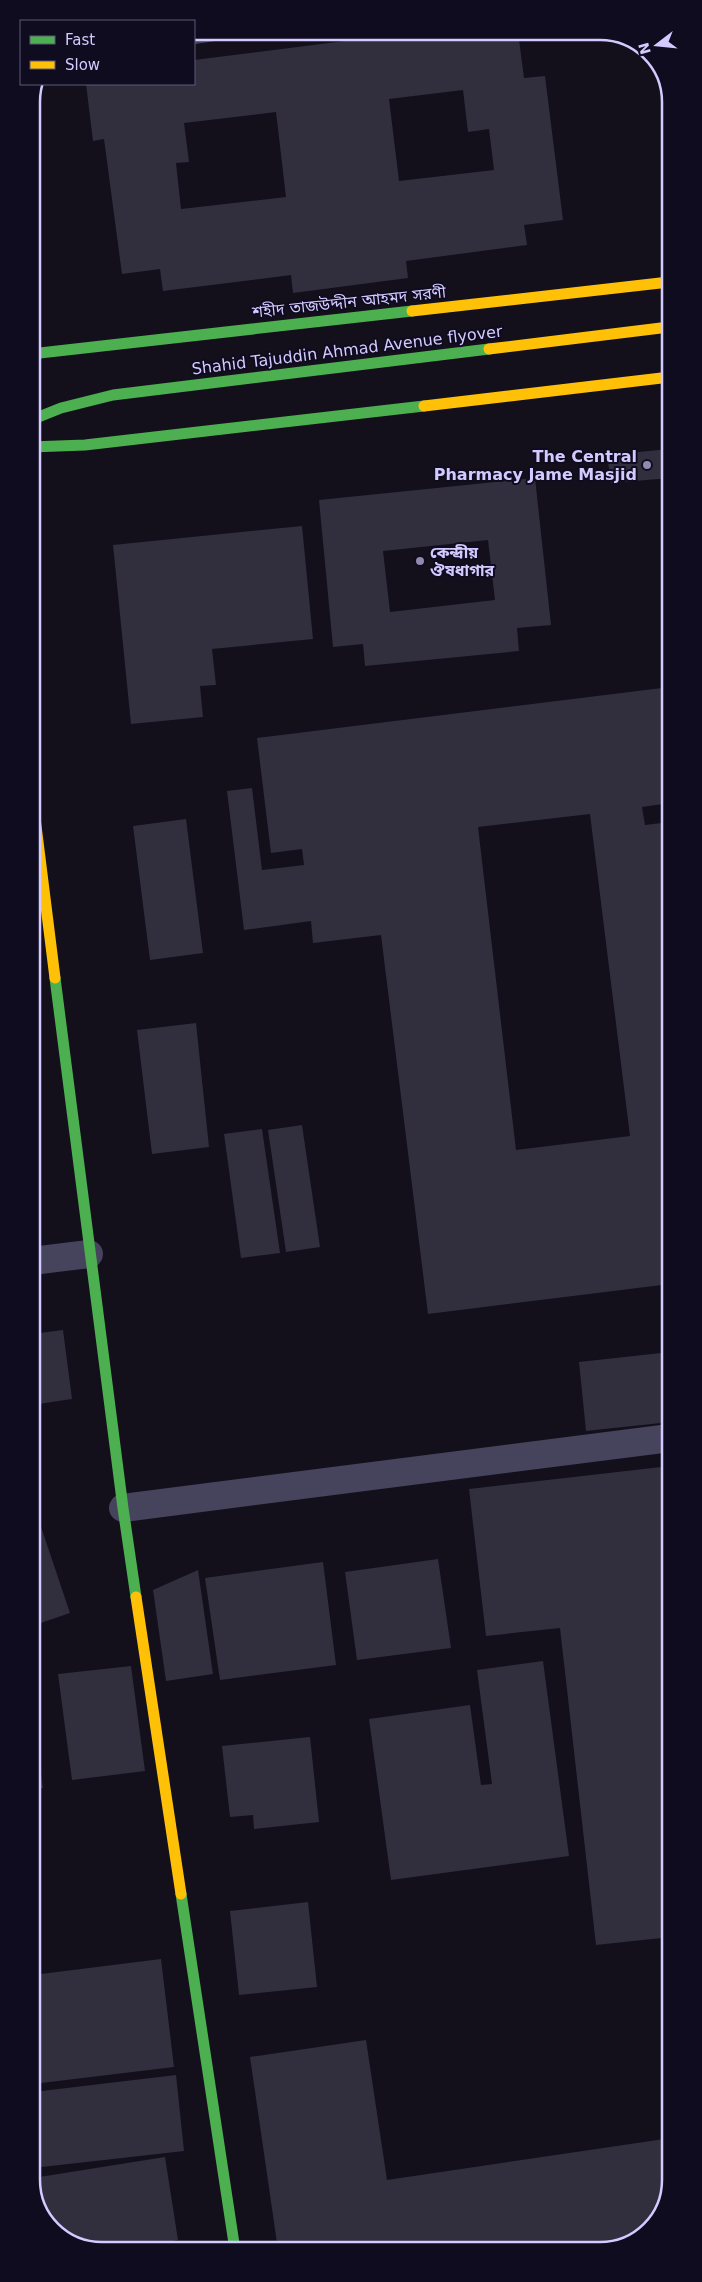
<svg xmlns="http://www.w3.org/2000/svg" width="702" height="2282" font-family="'DejaVu Sans','Noto Sans Bengali',sans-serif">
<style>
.building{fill:#312e3e;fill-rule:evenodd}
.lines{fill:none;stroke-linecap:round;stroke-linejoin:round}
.lane{stroke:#46445d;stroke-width:16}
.street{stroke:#46445d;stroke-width:28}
.fast{stroke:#4caf50;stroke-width:11}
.slow{stroke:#ffc107;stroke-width:11}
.poi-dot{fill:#908ab0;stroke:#100c20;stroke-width:2}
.labels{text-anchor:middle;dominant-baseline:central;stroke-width:4;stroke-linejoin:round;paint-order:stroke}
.street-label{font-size:16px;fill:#d3cbff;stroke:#100c20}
.poi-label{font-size:16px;font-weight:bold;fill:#d3cbff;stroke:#100c20;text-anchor:end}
.rim{fill:none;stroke:#d3cbff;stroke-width:2.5}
</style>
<rect width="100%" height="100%" fill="#13101c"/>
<path class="building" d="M416,32H518L524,78L545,76L563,220L524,225L527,245L406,261L408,278L293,293L291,275L163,291L160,269L122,274L104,139L93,141L86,84H194V60ZM463,90L468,132L489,129L494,170L399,181L389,99ZM276,112L286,197L181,209L176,163L189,162L184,123Z
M670,449V478L611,483L607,455Z
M535,478L551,625L517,628L519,651L365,666L363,644L333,647L319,500ZM488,540L495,600L390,612L383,551Z
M302,526L313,639L212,649L216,685L200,686L203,717L131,724L113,545Z
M670,687V803L642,807L645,825L670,822V1284L428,1314L381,935L313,943L311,921L244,930L227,791L252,788L262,870L304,865L302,849L271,853L257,738ZM590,814L630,1136L516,1150L478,827Z
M186,819L203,953L150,960L133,826Z
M196,1023L209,1147L152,1154L137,1030Z
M302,1125L320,1247L286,1252L268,1130Z
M262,1129L280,1253L241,1258L224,1134Z
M63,1330L72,1399L32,1405V1334Z
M670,1352V1422L586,1431L579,1362Z
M670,1466L671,1937L596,1945L560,1628L486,1636L469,1489Z
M32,1500L70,1613L32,1626Z
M438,1559L451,1648L357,1660L345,1572Z
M323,1562L336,1665L220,1680L205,1578Z
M198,1570L213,1674L166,1681L153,1590Z
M543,1661L569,1856L391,1880L369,1719L470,1705L481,1785L492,1784L477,1670Z
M131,1666L145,1771L72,1780L58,1674Z
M32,1709L43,1788L32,1790Z
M310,1737L319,1822L254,1829L253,1815L230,1817L222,1746Z
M308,1902L317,1987L239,1995L230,1911Z
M161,1959L174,2067L33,2084V1975Z
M366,2040L387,2180L671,2138V2180L656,2223L614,2249L278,2250L250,2057Z
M176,2075L184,2151L33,2168V2092Z
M165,2157L178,2240L111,2251H97L56,2233L33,2194V2178Z"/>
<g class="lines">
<path class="lane" d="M194,36L228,31"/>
<path class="street" d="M32,1261L89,1254
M123,1508L670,1438"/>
<path class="fast" d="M31,354L412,311
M31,420L61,408L113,395L489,349
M31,447L85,445L424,406
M55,978L123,1508L136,1597
M181,1894L235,2250"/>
<path class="slow" d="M412,311L669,282
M489,349L669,327
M424,406L670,377
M32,794L55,978
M136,1597L181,1894"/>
</g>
<g class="poi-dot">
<circle cx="647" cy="465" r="5"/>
<circle cx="420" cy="561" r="5"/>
</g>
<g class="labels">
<g class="street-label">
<text transform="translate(349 302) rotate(-6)">শহীদ তাজউদ্দীন আহমদ সরণী</text>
<text transform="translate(347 350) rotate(-7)">Shahid Tajuddin Ahmad Avenue flyover</text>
</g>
<g class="poi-label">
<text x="637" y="456">The Central<tspan x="637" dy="18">Pharmacy Jame Masjid</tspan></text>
<text x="430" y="552" text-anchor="start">কেন্দ্রীয়<tspan x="430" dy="18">ঔষধাগার</tspan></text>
</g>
</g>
<path d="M0 0H702V2282H0ZM102 40H600A62 62 0 0 1 662 102V2180A62 62 0 0 1 600 2242H102A62 62 0 0 1 40 2180V102A62 62 0 0 1 102 40Z" fill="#100c20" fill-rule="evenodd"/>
<path class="rim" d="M102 40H600A62 62 0 0 1 662 102V2180A62 62 0 0 1 600 2242H102A62 62 0 0 1 40 2180V102A62 62 0 0 1 102 40Z"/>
<rect x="20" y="20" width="175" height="65" fill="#100c20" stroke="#5e5879"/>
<rect x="30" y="36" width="25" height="8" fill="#4caf50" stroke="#5e5879"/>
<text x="65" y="45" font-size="15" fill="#d3cbff">Fast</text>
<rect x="30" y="61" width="25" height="8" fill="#ffc107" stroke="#5e5879"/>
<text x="65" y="70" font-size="15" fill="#d3cbff">Slow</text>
<g transform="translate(657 45) rotate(254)" stroke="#100c20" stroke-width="4" paint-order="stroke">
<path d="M0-4L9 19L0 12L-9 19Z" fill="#d3cbff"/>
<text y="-8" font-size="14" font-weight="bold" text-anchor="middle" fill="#d3cbff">N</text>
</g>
</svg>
